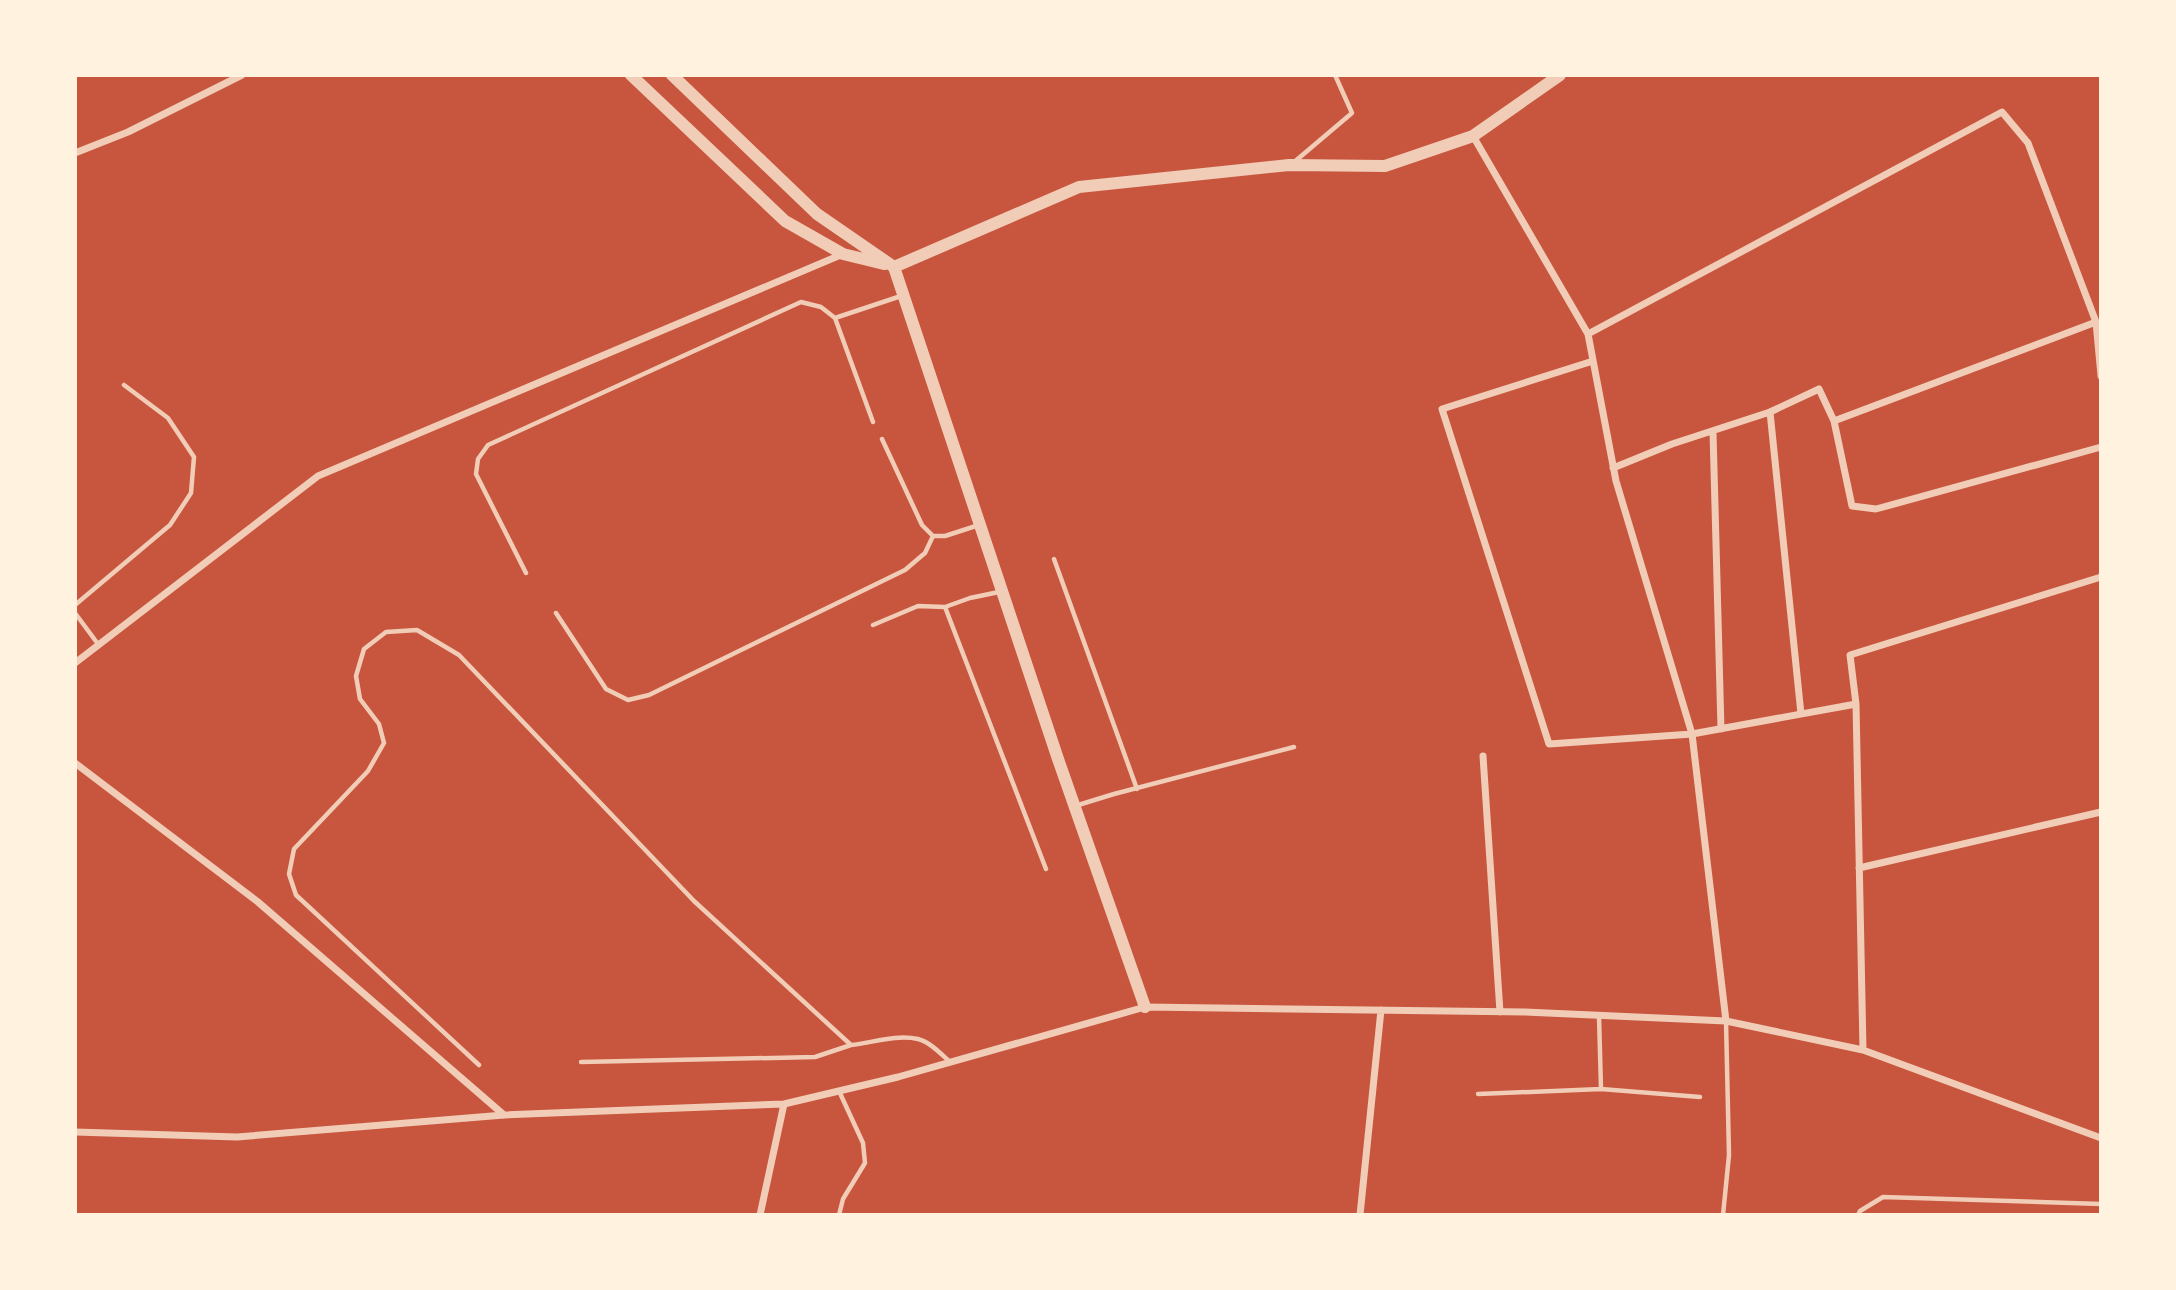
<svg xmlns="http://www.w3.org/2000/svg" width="2176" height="1290" font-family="Jost,sans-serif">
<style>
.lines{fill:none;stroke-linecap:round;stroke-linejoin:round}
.service{stroke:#f1ccb7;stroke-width:4.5}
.minor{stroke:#f1ccb7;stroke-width:7}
.tertiary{stroke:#f1ccb7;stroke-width:12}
</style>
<rect width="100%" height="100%" fill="#c8553d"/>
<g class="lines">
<path class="service" d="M1293,163L1352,113L1335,75
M835,318L901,296
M882,439L922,525L933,536H945L979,525
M1054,559L1137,789
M526,573L476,474L478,459L488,445L801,302L821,307L835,318L873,422
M75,605L170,525L191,493L194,457L168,418L124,385
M945,607L1046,869
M75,613L98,644
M556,613L606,689L628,700L649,695L905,570L925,553L933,536
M873,625L918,606L945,607L970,598L999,592
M1075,806L1114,794L1294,747
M1599,1016L1601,1089
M581,1062L815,1057L851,1045
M479,1065L296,895L289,874L294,849L368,771L384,743L379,724L360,699L356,676L364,649L386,632L417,630L459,655L694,901L851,1045C872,1043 896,1034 918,1039C930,1042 941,1054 950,1062
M839,1091L863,1143L865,1163L843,1199L839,1215
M1478,1094L1601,1089L1700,1097
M1723,1215L1729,1155L1726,1021
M1858,1215L1860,1211L1883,1197L2101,1204"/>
<path class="minor" d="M1473,136L1588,334L1616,481L1692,734L1726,1021
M75,153L128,132L242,75
M2096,322L1834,421L1852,506L1876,509L2101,447
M1588,334L2002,112L2028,143L2096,322L2101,376
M1593,361L1442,409L1549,744L1692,734L1856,704L1863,1050
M1770,412L1801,714
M1713,432L1721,729
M1613,468L1672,444L1770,412L1819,389L1834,421
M75,663L318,476L843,254
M1856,704L1850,655L2101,577
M1483,756L1500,1012
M75,763L258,902L504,1115
M1859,868L2101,812
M75,1132L237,1137L504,1115L784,1104L898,1077L1145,1007L1525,1012L1726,1021L1863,1050L2101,1138
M760,1215L784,1104
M1360,1215L1381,1010"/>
<path class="tertiary" d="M631,75L785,221L843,254L884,264
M672,75L817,214L894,267L1058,759L1145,1007
M894,267L1079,187L1289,165L1385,166L1473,136L1560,75"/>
</g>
<rect width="2176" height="1290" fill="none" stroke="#fff3e0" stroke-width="154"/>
</svg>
